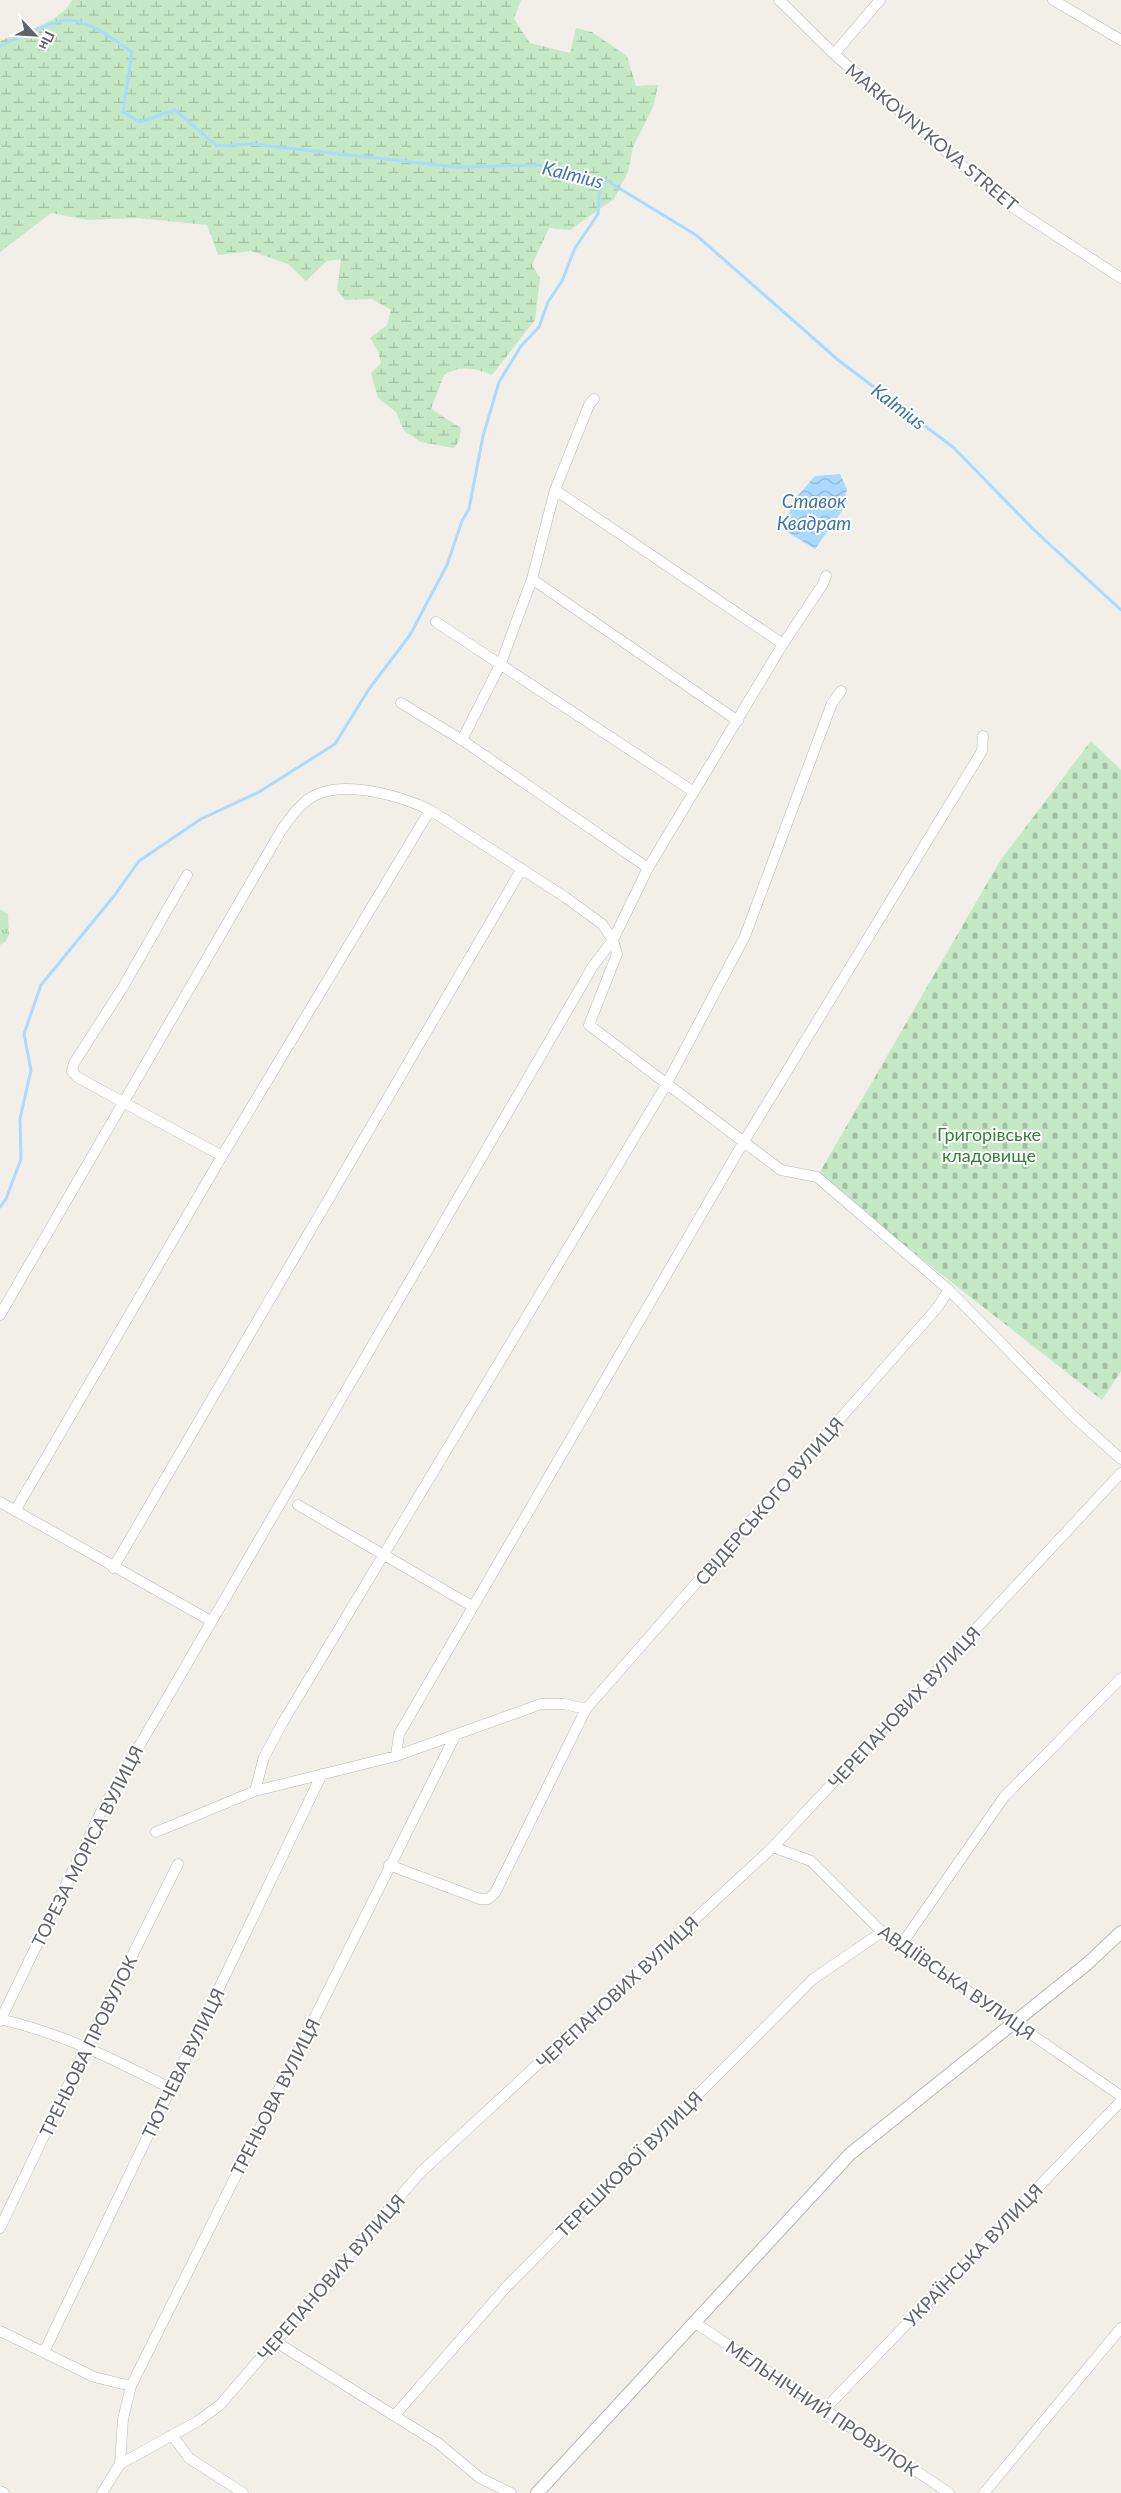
<svg xmlns="http://www.w3.org/2000/svg" width="1121" height="2493" font-family="Lato,sans-serif">
<style>
.grass{fill:url(#grass-tufts)}
.wetland{fill:url(#wetland-marsh)}
.cemetery{fill:url(#cemetery-stones)}
.water{fill:url(#water-waves)}
.lines{fill:none;stroke-linecap:round;stroke-linejoin:round}
.stream{stroke:#aadaff;stroke-width:3}
.minor-casing{stroke:#b5b8bc;stroke-width:11}
.tertiary-casing{stroke:#b5b8bc;stroke-width:14}
.minor{stroke:#fff;stroke-width:10}
.tertiary{stroke:#fff;stroke-width:12}
.labels{text-anchor:middle;dominant-baseline:central;stroke-width:4;stroke-linejoin:round;paint-order:stroke}
.street-label{font-size:18px;fill:#5f6368;stroke:#fff}
.park-label{font-size:18px;fill:#348238;stroke:#fff}
.water-label{font-size:19px;font-style:italic;fill:#4174aa;stroke:#fff}
</style>
<defs>
<pattern id="grass-tufts" width="24" height="20" patternUnits="userSpaceOnUse" patternTransform="scale(1.25)"><rect width="24" height="20" fill="#c5e8c5"/><path d="M3 7l-1-3M5 7V3M7 7l1-3M15 17l-1-3M17 17v-4M19 17l1-3" fill="none" stroke="#a3c0a4"/></pattern>
<pattern id="wetland-marsh" width="20" height="14" patternUnits="userSpaceOnUse" patternTransform="scale(1.25)"><rect width="20" height="14" fill="#c5e8c5"/><path d="M1 5h8M5 5V1M11 12h8M15 12V8" fill="none" stroke="#a3c0a4"/></pattern>
<pattern id="cemetery-stones" width="16" height="16" patternUnits="userSpaceOnUse" patternTransform="scale(1.25)"><rect width="16" height="16" fill="#c5e8c5"/><path d="M2 7V4a2 2 0 0 1 4 0v3zM10 15v-3a2 2 0 0 1 4 0v3z" fill="#a3c0a4"/></pattern>
<pattern id="water-waves" width="16" height="10" patternUnits="userSpaceOnUse" patternTransform="scale(1.25)"><rect width="16" height="10" fill="#aadaff"/><path d="M0 5q4-4 8 0t8 0" fill="none" stroke="#8eb4d2"/></pattern>
</defs>
<rect width="100%" height="100%" fill="#f1efe8"/>
<path class="grass" d="M0,909L8,914L9,935L6,941L0,945Z"/>
<path class="wetland" d="M72,0H521L514,19L530,43L570,53L576,28L592,32L627,56L636,86L658,85L653,107L633,147L628,172L614,199L570,230L549,228L532,265L540,278L535,320L492,375C474,368 461,365 444,375L431,409L461,428L459,441L454,448L421,442L404,431L396,412L378,398L371,373L381,363L378,351L370,338L387,325L391,310L372,299L345,300L337,290L341,259L327,261L306,281L288,264L251,251L218,255L207,225L138,218L87,220L51,213L0,252V41C22,32 61,23 72,0Z"/>
<path class="cemetery" d="M1091,741L1121,770V1371L1102,1400L817,1177L1000,861Z"/>
<path class="water" d="M840,474L847,489L842,511L815,549L782,529L795,499L815,476Z"/>
<g class="lines">
<path class="stream" d="M0,46C15,39 55,19 70,20C93,23 113,39 132,52L123,112L140,122L175,110L217,146L252,144L456,167L537,165L604,179L696,235L837,359L954,448L1033,529L1121,610
M0,1207L6,1199L21,1159L20,1119L31,1070L24,1034L41,985L114,896L139,861L201,819L259,792L335,744L369,689L410,635L447,565L462,521L469,509L483,436L499,382L521,346L539,327L548,302L562,281L575,248L598,214L599,195L604,179"/>
<g class="minor-casing">
<path id="minor" d="M779,0L834,54L1003,201L1121,278
M1053,0L1121,40
M834,54L880,0
M555,490L783,644
M532,579L738,721
M436,622L694,792
M401,703L462,740L648,868
M462,740L501,663L532,579L555,490L589,405L594,399
M187,875L123,987L74,1063L72,1071L77,1077L222,1156
M0,1315L282,829C292,816 302,800 318,794C349,781 401,796 430,810L565,897L602,924L613,940L617,954L589,1025L781,1170L817,1177L949,1290L1073,1416L1121,1459
M0,1502L211,1621
M298,1505L472,1606
M15,1511L222,1156L430,810
M113,1568L521,870
M396,1756L399,1734L743,1143L982,751L983,736
M255,1791L264,1757L283,1722L666,1085L745,936L832,703L841,691
M156,1832L255,1791L396,1756L541,1704H564L586,1709
M773,1847L811,1861L882,1932L1121,2096
M389,1865L480,1899H488L495,1893L586,1709L937,1308L949,1290
M901,1945L1004,1797L1121,1678
M0,2019C64,2034 113,2059 170,2088
M0,2021L102,1810L593,966L613,940L648,868L783,644L823,584L826,576
M0,2228L87,2046L178,1864
M694,2322L949,2493
M0,2331L94,2377L131,2386
M276,2342L438,2443L480,2478L511,2493
M44,2352L322,1774
M825,2409L1121,2101
M395,2415L508,2285L813,1979L882,1932
M172,2435L189,2458L243,2493
M120,2464L123,2419L131,2386L455,1736
M0,2491L4,2493
M102,2493L120,2464L198,2421L220,2405L421,2172L773,1847L1121,1473
M984,2493L1121,2328"/>
</g>
<g class="tertiary-casing">
<path id="tertiary" d="M537,2493L850,2154L1087,1964L1121,1932"/>
</g>
<use href="#minor" class="minor"/>
<use href="#tertiary" class="tertiary"/>
</g>
<g class="labels">
<g class="street-label">
<text transform="translate(932 137) rotate(40)">MARKOVNYKOVA STREET</text>
<text transform="translate(769 1501) rotate(-49)">СВIДЕРСЬКОГО ВУЛИЦЯ</text>
<text transform="translate(904 1707) rotate(-47)">ЧЕРЕПАНОВИХ ВУЛИЦЯ</text>
<text transform="translate(87 1846) rotate(-63)">ТОРЕЗА МОРІСА ВУЛИЦЯ</text>
<text transform="translate(957 1982) rotate(35)">АВДІЇВСЬКА ВУЛИЦЯ</text>
<text transform="translate(617 1992) rotate(-43)">ЧЕРЕПАНОВИХ ВУЛИЦЯ</text>
<text transform="translate(88 2046) rotate(-64)">ТРЕНЬОВА ПРОВУЛОК</text>
<text transform="translate(183 2063) rotate(-64)">ТЮТЧЕВА ВУЛИЦЯ</text>
<text transform="translate(275 2097) rotate(-63)">ТРЕНЬОВА ВУЛИЦЯ</text>
<text transform="translate(629 2164) rotate(-45)">ТЕРЕШКОВОЇ ВУЛИЦЯ</text>
<text transform="translate(973 2255) rotate(-46)">УКРАЇНСЬКА ВУЛИЦЯ</text>
<text transform="translate(331 2277) rotate(-49)">ЧЕРЕПАНОВИХ ВУЛИЦЯ</text>
<text transform="translate(822 2408) rotate(34)">МЕЛЬНIЧНИЙ ПРОВУЛОК</text>
</g>
<g class="park-label">
<text x="989" y="1134">Григорівське<tspan x="989" dy="21">кладовище</tspan></text>
</g>
<g class="water-label">
<text transform="translate(573 174) rotate(14)">Kalmius</text>
<text transform="translate(899 406) rotate(37)">Kalmius</text>
<text x="814" y="500">Ставок<tspan x="814" dy="22">Квадрат</tspan></text>
</g>
</g>
<g transform="translate(35 35) rotate(115)" stroke="#ffffff" stroke-width="4" paint-order="stroke">
<path d="M0-4L9 19L0 12L-9 19Z" fill="#5f6368"/>
<text y="-8" font-size="14" font-weight="bold" text-anchor="middle" fill="#5f6368">Пн</text>
</g>
</svg>
